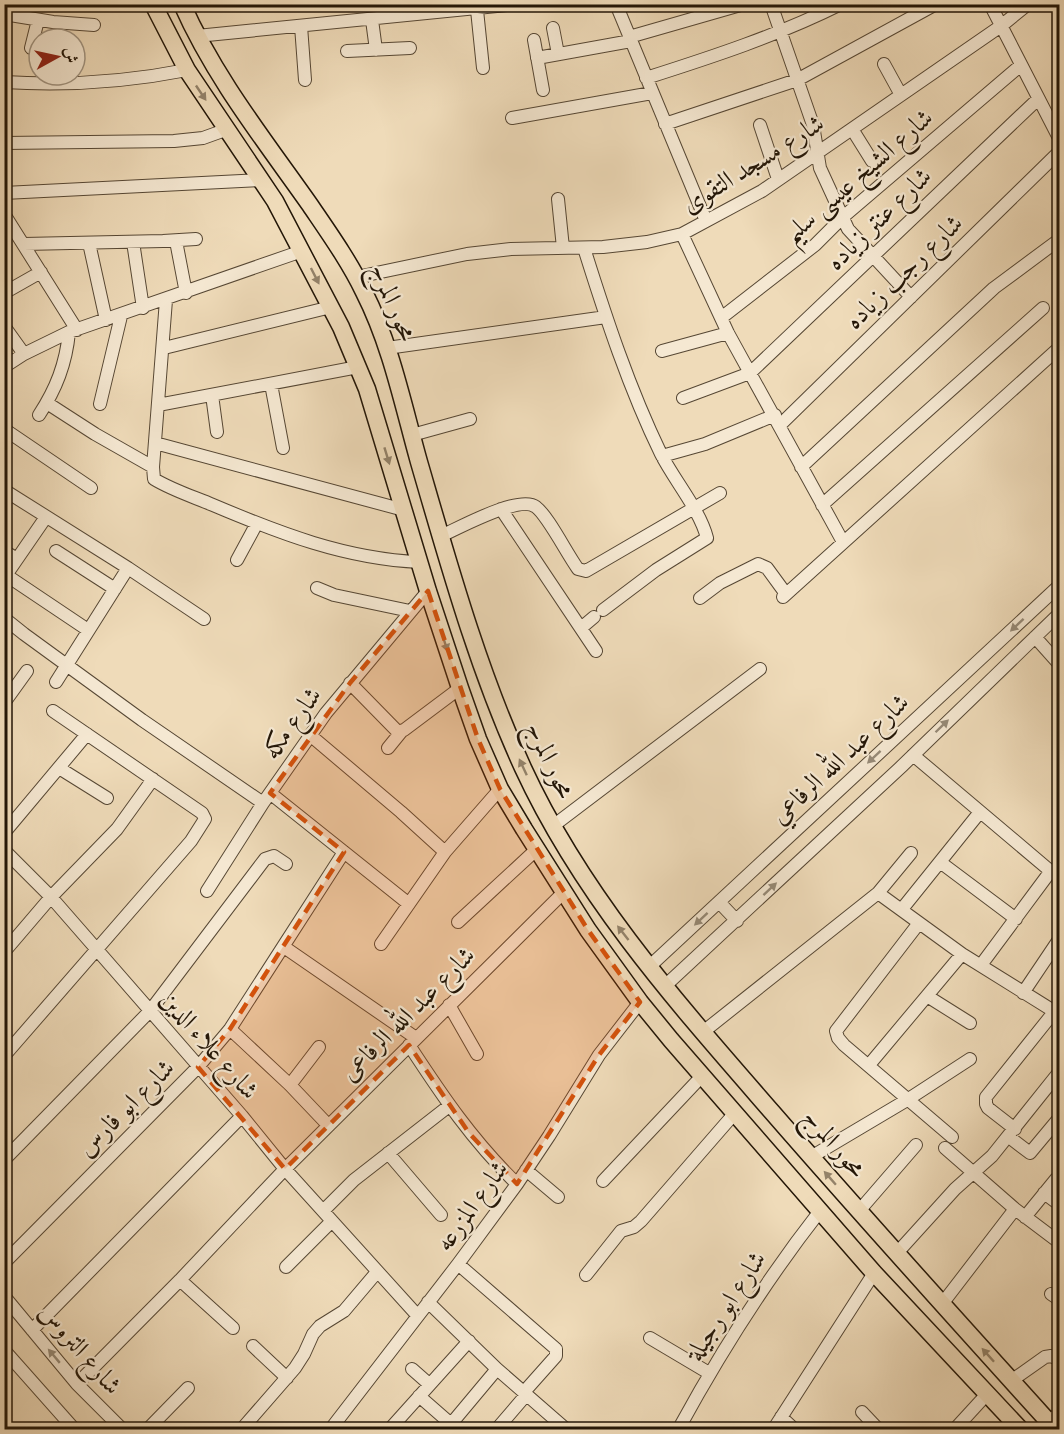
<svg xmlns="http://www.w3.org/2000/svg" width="1064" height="1434" font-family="'IM FELL Double Pica',Amiri,serif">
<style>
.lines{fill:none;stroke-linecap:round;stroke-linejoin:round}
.minor-casing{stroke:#564734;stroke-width:14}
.major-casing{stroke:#231607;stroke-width:19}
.minor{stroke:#f5e8d2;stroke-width:12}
.major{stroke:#efdbb9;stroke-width:16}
.oneway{fill:#938269}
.oneway2{fill:#968a77}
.marked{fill:#d4520c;fill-opacity:0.2;stroke:#d4520c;stroke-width:4.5;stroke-dasharray:12 8;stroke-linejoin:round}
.labels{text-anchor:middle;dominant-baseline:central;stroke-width:4.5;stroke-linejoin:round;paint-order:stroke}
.street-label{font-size:26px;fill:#231607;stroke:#f5e8d2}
</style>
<rect width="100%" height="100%" fill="#efdbb9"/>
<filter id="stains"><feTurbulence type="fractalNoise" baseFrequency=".00333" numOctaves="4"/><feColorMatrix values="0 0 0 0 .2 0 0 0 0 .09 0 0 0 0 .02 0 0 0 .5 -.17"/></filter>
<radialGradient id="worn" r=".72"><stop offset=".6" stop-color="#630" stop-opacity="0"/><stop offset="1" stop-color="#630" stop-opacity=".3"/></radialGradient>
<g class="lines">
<g class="minor-casing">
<path id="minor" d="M616,4L706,221
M771,4L813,125L820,168L848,229L911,297
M990,4L1060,140
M477,10L483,68
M4,14L53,22L94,25
M372,20L376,50
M301,26L305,80
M553,28L558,54
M197,36L518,4
M629,37L744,4
M534,40L543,90
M31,48L38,20
M347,51L410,48
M537,58L631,41
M884,64L901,95
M646,78C712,57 779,35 841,4
M4,82C66,86 126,82 187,70
M512,118L652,93
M665,124L797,80L936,4
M760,125L778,179
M852,129L872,161
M4,143L174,141L203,138L228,129
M4,193L262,180
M558,199L563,248
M4,214L77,330
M682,234L728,333L843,542
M176,241L186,293
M133,242L143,308
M89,243L106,320
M24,244L163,241L196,239
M584,248C606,318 629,388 661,454C674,480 700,510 707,538L656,570L603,610
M357,277L467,254L511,249L603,247L647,242L682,234L762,191L1001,26L1028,4
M4,293L41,272
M166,300L153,467L154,479C172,490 194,497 213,505C279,533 346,559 419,562
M721,318L815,245L843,217L1021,65
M4,326L24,354
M164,348L331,307
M387,348L606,317
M662,351L728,333
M4,367L24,354L69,332L302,251
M271,384L283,448
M212,395L217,432
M683,398L750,373L1038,99
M47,403L95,434L153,467
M100,404L121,316
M158,405L358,367
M39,415C56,389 66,364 69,332
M780,425L1060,151
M4,429L91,488
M412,435L470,419
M155,443L404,510
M662,456L705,444L775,415
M801,467L994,288L1060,239
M4,490L128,568L204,619
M822,505L1043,308
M501,509L596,651
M441,536C459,528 520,494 536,507C548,516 567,554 578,569L586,571L720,493
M4,551L17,559
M56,551L115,589
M237,560L257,523
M6,575L88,630
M4,578L46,517
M317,588L334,595L410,611
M783,597L1060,347
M700,598L720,583L758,564L767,568L786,594
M4,618L24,634L142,720L263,803
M581,628L594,617
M1035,637L1060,665
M56,682L128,568
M350,683L398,732L404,730L460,688
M4,703L27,671
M310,735L401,812L445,852
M388,748L401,732
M913,755L1048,869L1050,872L981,965
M59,768L107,798
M270,793L409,904
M553,826L760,669
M4,833L87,734
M4,850L51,897L242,1116L285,1169L417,1315
M940,862L1016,919
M207,891L263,803L326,713L428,591
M878,893L962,954L1060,1015
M719,902L737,921
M902,909L980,812
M458,922L537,849
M919,923L836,1031L838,1038L844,1045L952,1137
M381,944L445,852L500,789
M284,947L416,1038
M4,952L51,897L117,829L153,779
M650,966L1060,585
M666,985L902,766L1060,613
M1023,993L1060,938
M927,996L970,1023
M449,1005L477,1054
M230,1029L290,1085L328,1125
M703,1032L878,893L911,853
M409,1045C443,1097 472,1140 517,1184
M4,1056L191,841L205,819L202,813L53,711
M869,1065L962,954
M290,1085L319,1047
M1015,1129L988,1108L986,1104V1097L1054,1012
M1009,1137L1030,1153L1060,1117
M945,1148L1015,1209L1060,1243
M388,1153L441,1215
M811,1157L907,1100L970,1059
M4,1160L150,1011L265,859L274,856L286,864
M526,1170L558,1197
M603,1181L702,1076
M1044,1193L1060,1205
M323,1211L354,1180L449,1106
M859,1211L916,1145
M1025,1217L1056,1179L1060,1178
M897,1253L955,1189L992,1156L1060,1071
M4,1263L198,1067L230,1029L344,852
M458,1264L556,1349V1356L524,1392
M286,1267L332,1221
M586,1275L621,1231L634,1227L641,1221L734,1114
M180,1280L233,1328
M1051,1294L1060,1300
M4,1296L77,1384L123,1430
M428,1302L497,1369L567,1430
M942,1304L1015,1209
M32,1330L242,1116
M650,1338L709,1373
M253,1346L287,1378
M4,1350L75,1430
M412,1369L429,1384
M1011,1381L1045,1357L1051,1356L1060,1360
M77,1384L180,1280L285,1169L564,892
M419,1396L451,1424
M862,1412L879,1430
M781,1417L795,1430
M1050,1423L1060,1411
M147,1430L188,1388
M241,1430L295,1368L304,1354L313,1334L320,1326L344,1311L377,1272
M330,1430L458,1264L517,1184L549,1136L599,1055L640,1002
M389,1430L469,1341
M446,1430L497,1369
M496,1430L526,1395
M678,1430C720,1353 766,1280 820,1211
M773,1430L874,1273
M954,1430L987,1394"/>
</g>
<g class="major-casing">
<path id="major" d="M153,4L187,70L275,201L341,327L367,389L428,591L460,688L478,739L500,789L524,829L588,930L640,1002L671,1040L874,1273L1021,1430
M182,4C214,77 265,141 310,205C329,233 349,261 364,292C391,345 403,405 419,462C449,565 478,670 523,768C583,898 679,1005 772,1112C865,1219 960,1324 1056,1430"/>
</g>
<use href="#minor" class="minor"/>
<use href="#major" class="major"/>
</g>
<defs><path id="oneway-solid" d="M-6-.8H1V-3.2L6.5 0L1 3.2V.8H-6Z" transform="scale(1.5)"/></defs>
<g class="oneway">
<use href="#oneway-solid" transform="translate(201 93) rotate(56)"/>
<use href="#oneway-solid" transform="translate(315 276) rotate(63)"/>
<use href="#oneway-solid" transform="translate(387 456) rotate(73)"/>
<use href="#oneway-solid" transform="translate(445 643) rotate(72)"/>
<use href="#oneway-solid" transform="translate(523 767) rotate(-115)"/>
<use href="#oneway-solid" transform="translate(623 933) rotate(-128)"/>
<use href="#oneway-solid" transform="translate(830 1178) rotate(-131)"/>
<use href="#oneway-solid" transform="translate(988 1355) rotate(-132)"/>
</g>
<g class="oneway2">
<use href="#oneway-solid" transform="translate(1017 625) rotate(137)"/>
<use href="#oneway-solid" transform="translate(942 726) rotate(-44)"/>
<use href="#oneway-solid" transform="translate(874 757) rotate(137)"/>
<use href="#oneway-solid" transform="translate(770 889) rotate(-43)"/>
<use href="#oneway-solid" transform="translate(701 919) rotate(137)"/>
<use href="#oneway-solid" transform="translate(54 1356) rotate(-130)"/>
</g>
<path class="marked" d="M428,591L478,739L500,789L588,930L640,1002L599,1055L517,1184L469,1133L409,1045L285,1169L198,1067L230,1029L344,852L270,793L350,683Z"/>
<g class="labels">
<g class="street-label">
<text transform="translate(753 164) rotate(-32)">شارع مسجد التقوى</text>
<text transform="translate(858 176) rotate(-41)">شارع الشيخ عيسى سليم</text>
<text transform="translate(879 219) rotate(-44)">شارع عنتر زياده</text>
<text transform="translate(904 272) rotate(-44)">شارع رجب زياده</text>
<text transform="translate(393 302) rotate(67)">محور المرج</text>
<text transform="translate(292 723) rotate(-54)">شارع مكه</text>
<text transform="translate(840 759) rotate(-43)">شارع عبد الله الرفاعي</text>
<text transform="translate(550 760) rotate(65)">محور المرج</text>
<text transform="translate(408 1014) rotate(-45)">شارع عبد الله الرفاعى</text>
<text transform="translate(209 1045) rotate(49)">شارع علاء الدين</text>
<text transform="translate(126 1108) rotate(-45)">شارع ابو فارس</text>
<text transform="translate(834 1143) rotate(49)">محور المرج</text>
<text transform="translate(472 1206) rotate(-54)">شارع المزرعه</text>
<text transform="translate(726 1306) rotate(-57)">شارع ابو رجيلة</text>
<text transform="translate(80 1349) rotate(49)">شارع التروس</text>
</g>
</g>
<rect width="1064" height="1434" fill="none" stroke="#efdbb9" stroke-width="24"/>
<rect x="6" y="6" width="1052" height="1422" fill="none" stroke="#231607" stroke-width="3"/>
<rect x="12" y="12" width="1040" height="1410" fill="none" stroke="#231607" stroke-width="1.5"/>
<g transform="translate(57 57) rotate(82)"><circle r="28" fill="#f5e8d2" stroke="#a19481" stroke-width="1.5"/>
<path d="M0-4.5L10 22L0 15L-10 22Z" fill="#8f2418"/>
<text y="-9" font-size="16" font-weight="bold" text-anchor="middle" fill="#231607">ش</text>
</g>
<rect width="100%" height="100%" filter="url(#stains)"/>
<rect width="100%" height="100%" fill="url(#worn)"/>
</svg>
